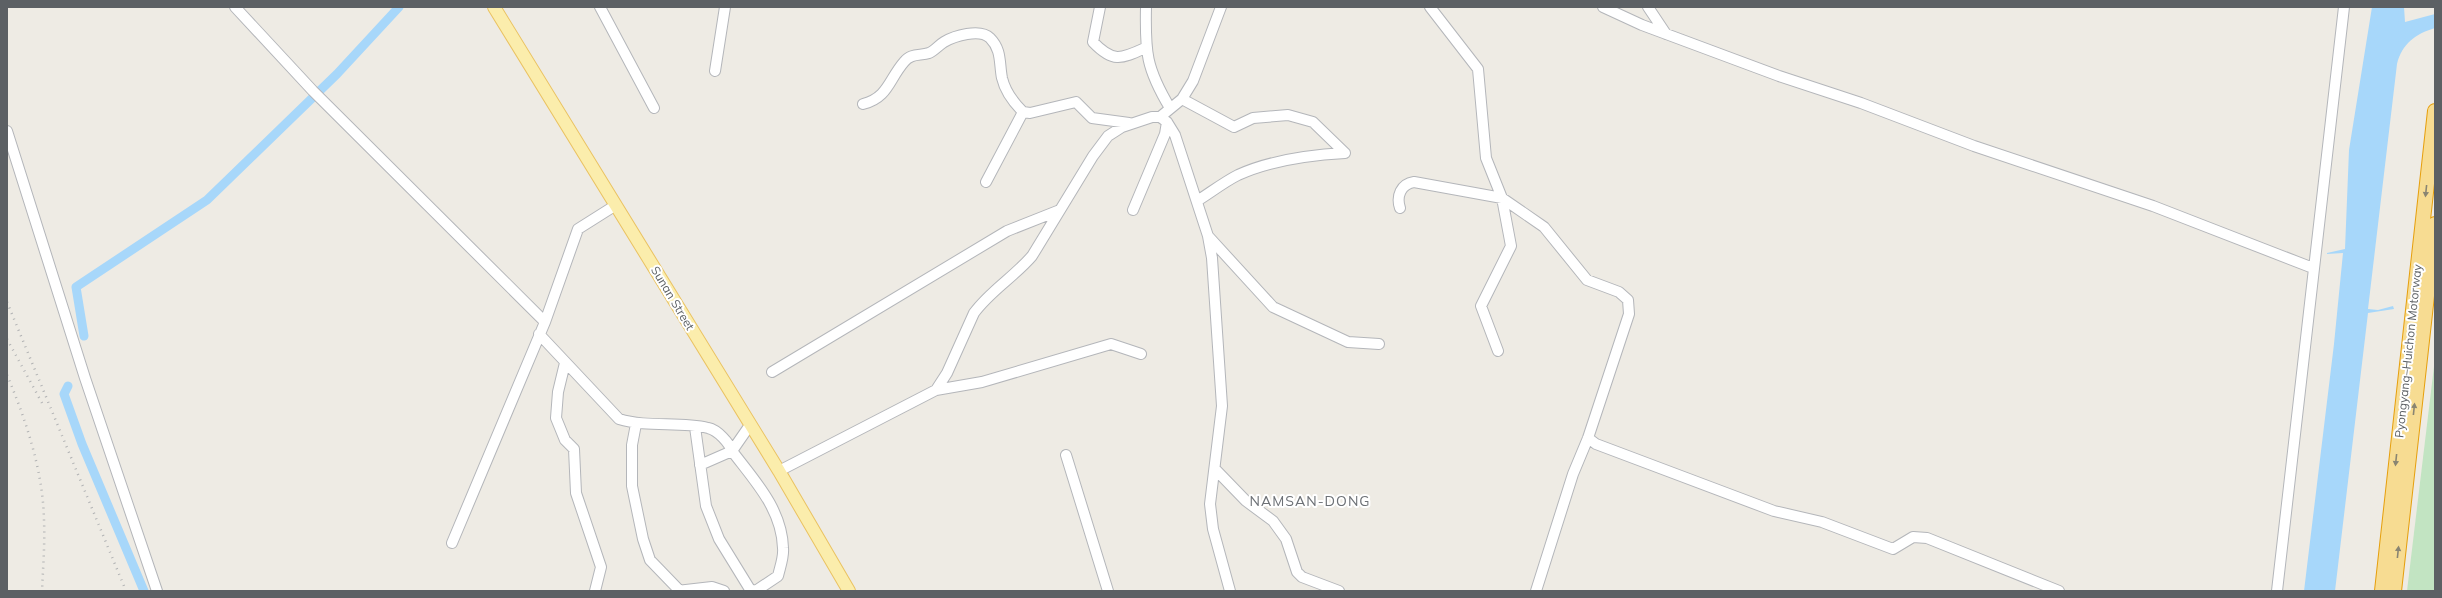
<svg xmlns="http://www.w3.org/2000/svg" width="2442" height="598" font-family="Mulish,sans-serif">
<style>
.green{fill:#c2e4c2}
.water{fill:#a7d7fa}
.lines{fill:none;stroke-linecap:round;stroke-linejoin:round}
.canal{stroke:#a7d7fa;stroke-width:9}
.minor-casing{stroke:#b4b6ba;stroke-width:12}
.major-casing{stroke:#eac261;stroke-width:14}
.highway-casing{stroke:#e69f0c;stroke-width:16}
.minor{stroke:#fff;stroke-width:10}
.major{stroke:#fbedac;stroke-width:12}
.highway{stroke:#f7dc92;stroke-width:14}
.rail{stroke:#b2b3b4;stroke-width:2.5;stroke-dasharray:1 5;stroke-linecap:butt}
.oneway{fill:#8a8572}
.labels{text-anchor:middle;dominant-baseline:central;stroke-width:4;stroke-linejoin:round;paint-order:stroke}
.street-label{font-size:12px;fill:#5c6064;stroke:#fff}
.quarter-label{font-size:14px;letter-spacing:1px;fill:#6d7176;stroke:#fff}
</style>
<rect width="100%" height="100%" fill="#eeebe4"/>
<path class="green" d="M2435,358V591H2407Z"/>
<path class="water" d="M2372,7H2404L2405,22L2435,14V28C2415,34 2402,44 2397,64L2368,309L2378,310L2393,306L2394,309L2368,313L2335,591H2304L2334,344L2343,253L2327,254V253L2345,249L2349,150Z"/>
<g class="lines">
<path class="canal" d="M84,336L76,287L207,200L337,74L399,7
M68,386L64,394L82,444L144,591"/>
<g class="minor-casing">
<path id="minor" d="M235,7L313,91L545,322
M600,7L654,108
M1100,7L1093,42C1113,63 1121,59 1145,48
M1146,7C1145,52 1146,68 1170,108
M1430,7L1478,69L1486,158L1502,198L1511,246L1481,306L1498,351
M1603,7L1642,25L1779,76L1861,103L1974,146L2153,206L2313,268
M1648,7L1666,34
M715,71L725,7
M1182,99L1234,127L1253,118L1288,115L1313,122L1345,153
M863,104C888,98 889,79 904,62C911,53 920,56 929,53C934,51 939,45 944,42C954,36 980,28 990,38C1002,50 999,63 1002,78C1005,91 1014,103 1023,112L1030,113L1076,102L1092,118L1129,123
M1160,117L1182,99L1193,81L1221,7
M7,131L85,378L157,591
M986,182L1023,112
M1197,201C1210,193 1224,182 1238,175C1271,160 1309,155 1345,153
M1400,208C1396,196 1401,184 1414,182L1502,198L1544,227L1587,280L1619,292L1628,300L1629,314L1588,438L1573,474L1536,591
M1133,210L1165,134L1167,122
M1208,236L1273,307L1348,342L1379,344
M539,334L619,419C648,428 679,421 708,428C718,430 729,443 732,451C754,480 782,509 783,548C784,557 780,567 778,576L757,590L750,591
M565,363L558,392L556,418L565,440L574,449L576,493L601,567L595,591
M772,372L1007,231L1060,210
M936,390L982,382L1111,344L1141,354
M636,424L632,445V486L643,539L650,560L679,590
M695,427L706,506L719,539L751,591
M1588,438L1596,444L1774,511L1822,522L1893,549L1913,537L1927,538L2059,591
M1066,455L1108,591
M700,465L732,451L750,425
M1215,469L1246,501L1273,521L1286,539L1297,572L1302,577L1339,591
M779,471L936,390L947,373L974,313C990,291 1014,277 1032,256L1093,156L1108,136L1122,127L1152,117H1160L1167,122L1175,135L1208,236L1212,258L1222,406L1210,504L1213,529L1230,591
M452,543L545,322L578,229L616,205
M677,591L712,587L724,591
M2277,591L2344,7"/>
</g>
<g class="major-casing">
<path id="major" d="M494,7L779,471L849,591"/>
</g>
<g class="highway-casing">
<path id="highway" d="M2382,591L2435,111
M2394,591L2435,224"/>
</g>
<use href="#minor" class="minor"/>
<use href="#major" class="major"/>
<use href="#highway" class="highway"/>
<path class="rail" d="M7,302L126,591
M7,339L42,403
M7,375C26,420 43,471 44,520C45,544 43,568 42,591"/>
</g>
<defs><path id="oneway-solid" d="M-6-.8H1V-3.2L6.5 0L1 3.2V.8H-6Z"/></defs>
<g class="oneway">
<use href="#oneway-solid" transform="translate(2426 191) rotate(96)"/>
<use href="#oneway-solid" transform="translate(2414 409) rotate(-84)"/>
<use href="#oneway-solid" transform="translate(2396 460) rotate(96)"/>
<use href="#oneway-solid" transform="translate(2398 552) rotate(-84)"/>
</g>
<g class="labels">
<g class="street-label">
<text transform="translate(673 298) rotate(59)">Sunan Street</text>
<text transform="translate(2408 351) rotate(-84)">Pyongyang–Huichon Motorway</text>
</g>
<g class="quarter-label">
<text x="1310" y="501">NAMSAN-DONG</text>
</g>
</g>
<rect width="2442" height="598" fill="none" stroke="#5c6064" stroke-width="16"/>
</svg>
